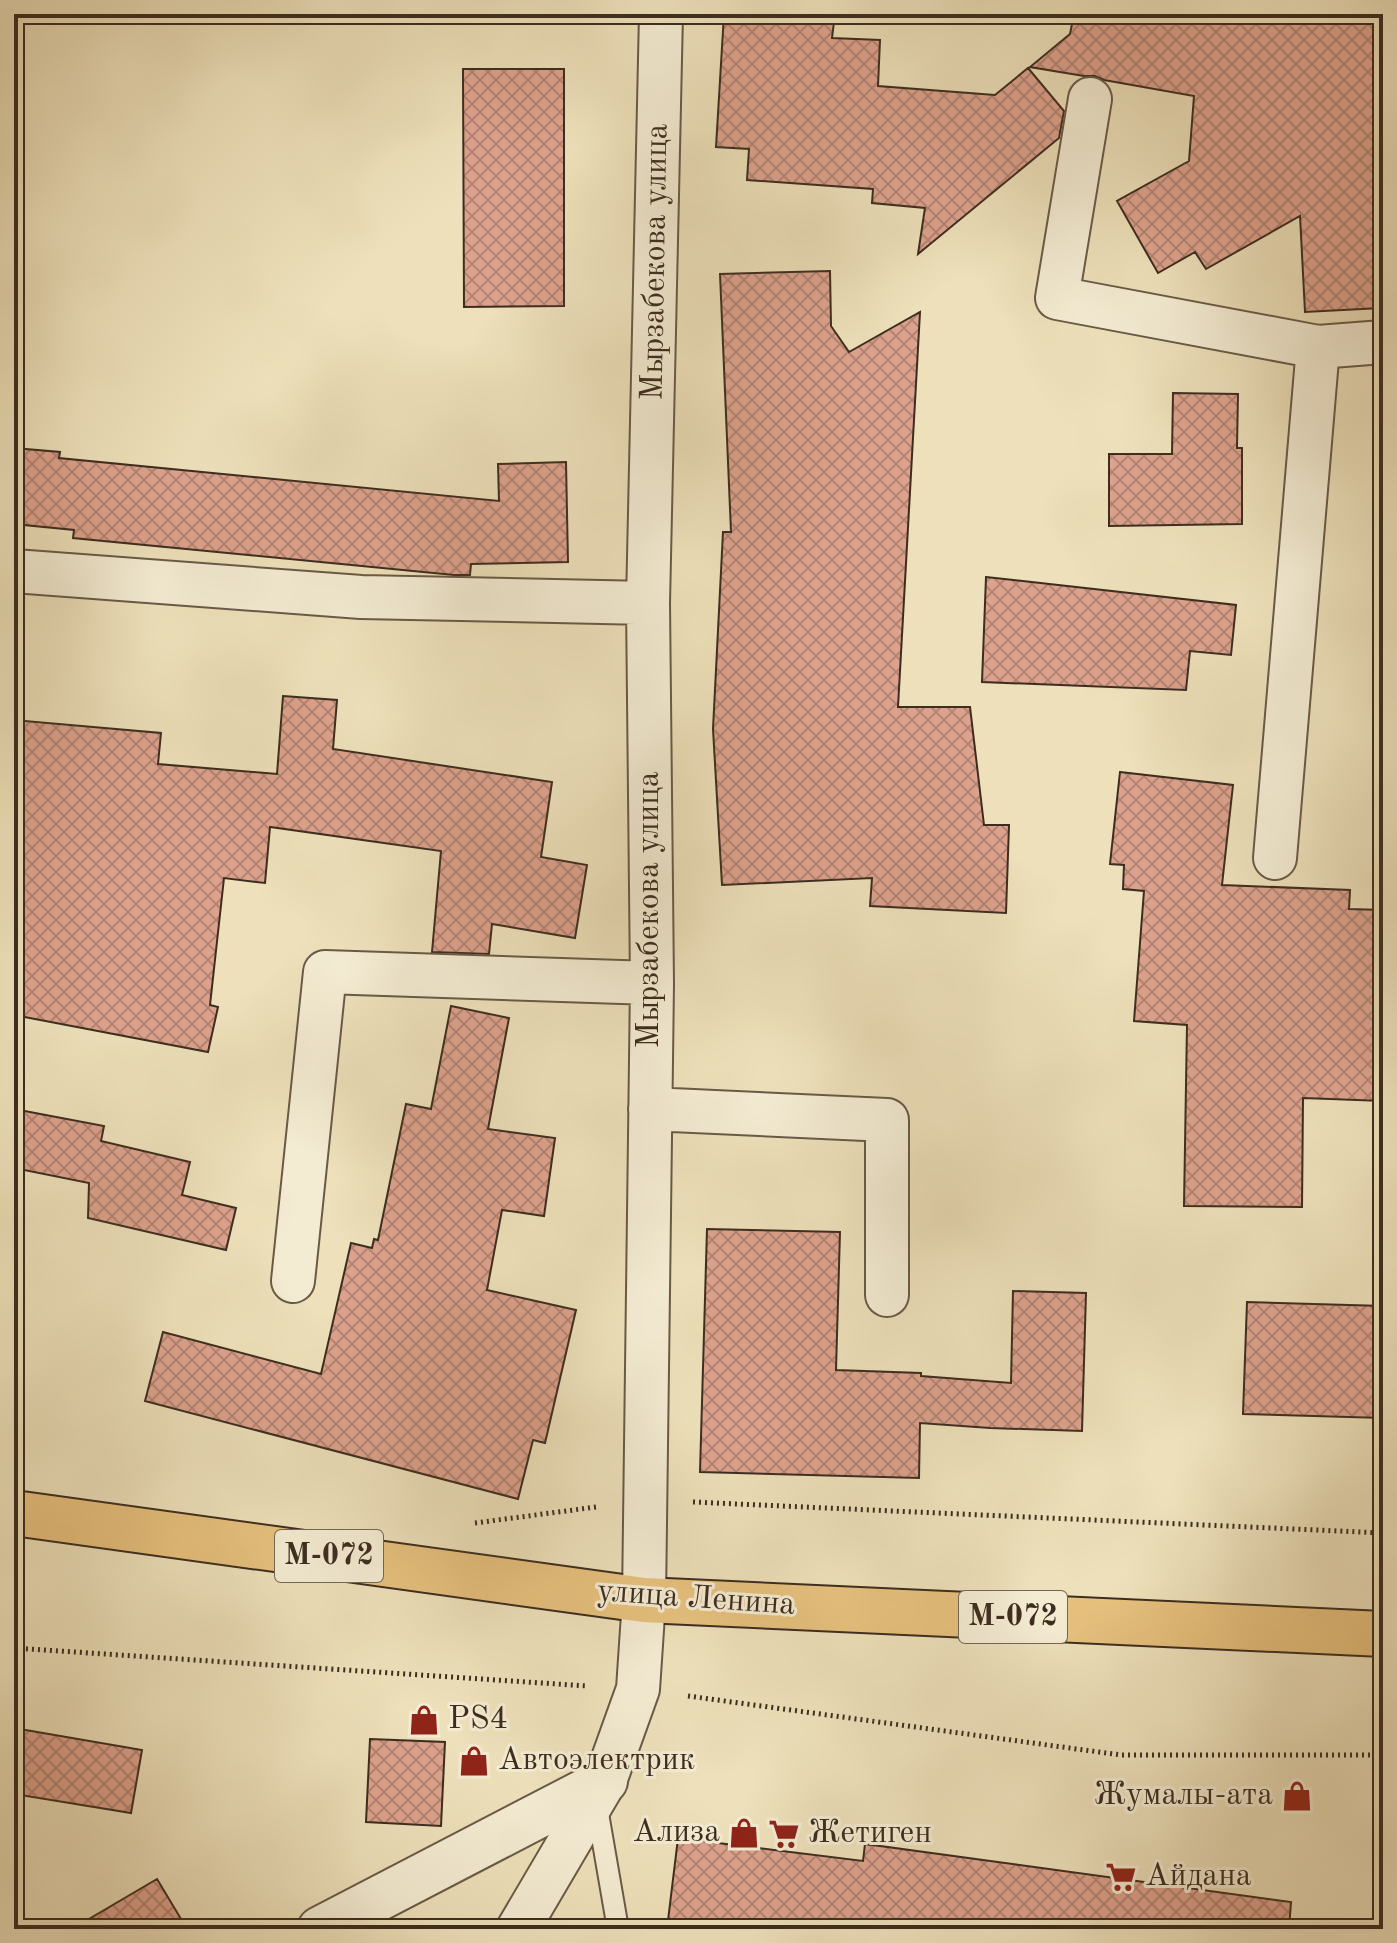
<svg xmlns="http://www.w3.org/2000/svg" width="1397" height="1943" font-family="'Old Standard TT',serif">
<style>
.building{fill:url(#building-cross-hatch);stroke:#3d2d1f;stroke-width:2}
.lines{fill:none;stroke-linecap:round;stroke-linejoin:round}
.service-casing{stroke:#695a46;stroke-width:24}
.minor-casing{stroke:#695a46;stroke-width:46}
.tertiary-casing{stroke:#695a46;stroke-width:48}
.primary-casing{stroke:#3d2d1f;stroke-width:48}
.path{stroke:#3d2d1f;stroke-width:5;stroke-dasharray:2 4;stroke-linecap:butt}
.service{stroke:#f3ebd2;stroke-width:20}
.minor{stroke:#f3ebd2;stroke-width:42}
.tertiary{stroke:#f3ebd2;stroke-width:44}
.primary{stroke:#e6c07d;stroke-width:44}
.labels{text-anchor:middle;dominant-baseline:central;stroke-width:6;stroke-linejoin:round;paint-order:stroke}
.shield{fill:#f3ebd2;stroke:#746655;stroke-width:2}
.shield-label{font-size:30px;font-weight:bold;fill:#3d2d1f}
.street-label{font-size:32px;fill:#3d2d1f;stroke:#f3ebd2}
.poi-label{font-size:32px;fill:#3d2d1f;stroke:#f3ebd2;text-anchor:start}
</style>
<defs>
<pattern id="building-cross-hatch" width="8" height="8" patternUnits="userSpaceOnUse" patternTransform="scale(2)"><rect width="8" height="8" fill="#dda28d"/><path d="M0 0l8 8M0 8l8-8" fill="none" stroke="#b48473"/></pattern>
</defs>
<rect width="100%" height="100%" fill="#ede0ba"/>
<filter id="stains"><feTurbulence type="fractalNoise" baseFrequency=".0025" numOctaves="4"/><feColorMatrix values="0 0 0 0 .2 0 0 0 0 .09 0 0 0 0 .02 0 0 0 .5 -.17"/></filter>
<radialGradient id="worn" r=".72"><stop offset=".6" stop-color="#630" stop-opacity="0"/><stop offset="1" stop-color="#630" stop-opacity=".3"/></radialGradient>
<path class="building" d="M724,14H835L832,38L880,40L878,86L995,95L1028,68L1064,111L1059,138L918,254L925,208L872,203L873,189L747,180L749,149L716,147Z
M1074,14H1383V232H1377L1381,308L1305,312L1300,216L1206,269L1195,252L1158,273L1117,201L1189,161L1194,96L1104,80L1095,76H1084L1030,67L1070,34Z
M463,69H564V306L464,307Z
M830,271L831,326L849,352L920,312L898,707H970L984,825H1009L1006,913L870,906L872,878L722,885L713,729L723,532H731L720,274Z
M1173,393L1238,394L1237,448H1242V524L1109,526V454H1172Z
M14,448L60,452L59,458L499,501L498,464L566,462L568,562L471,564L470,575H454L73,538L74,530L14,524Z
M986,577L1236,605L1231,655L1190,651L1186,690L982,682Z
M283,696L337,700L333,749L552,782L541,857L587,865L575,938L492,924L489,954L432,952L441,851L270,827L265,883L224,878L210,1005L218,1007L208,1052L14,1015V720L161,733L158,764L277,774Z
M1120,772L1233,785L1222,885L1350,890L1349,909L1383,910V1101L1303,1098L1302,1207L1184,1206L1187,1025L1134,1021L1144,891L1123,889L1124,865L1110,864Z
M451,1006L509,1018L488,1129L555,1138L544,1216L502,1210L487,1290L576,1310L545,1443L533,1440L518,1499L145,1401L163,1332L321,1374L351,1243L372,1248L374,1239L378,1240L406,1104L431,1109Z
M14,1109L104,1126L101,1141L190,1162L182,1195L236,1208L226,1250L88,1218L89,1183L14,1168Z
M707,1229L840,1232L836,1370L921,1373V1376L1011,1383L1013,1291L1086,1293L1082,1431L990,1428L920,1423L919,1478L700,1472Z
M1247,1302L1383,1306V1418L1243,1414Z
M14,1728L142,1750L131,1813L14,1794Z
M370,1739L445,1742L441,1826L366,1822Z
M678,1838L863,1861L865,1844L1291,1902L1289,1929H667Z
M157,1879L187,1929H72Z"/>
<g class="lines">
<g class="service-casing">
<path id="service" d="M596,1802L618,1929"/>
</g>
<g class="minor-casing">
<path id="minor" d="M1090,99L1057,298L1318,347
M14,571L361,597L648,603
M1275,858L1318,347L1383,342
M650,1109L887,1120V1295
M293,1281L325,972L652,983
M518,1929L605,1781L638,1689L644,1600L652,983L648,603L661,14"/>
</g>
<g class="tertiary-casing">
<path id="tertiary" d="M320,1929L605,1781"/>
</g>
<g class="primary-casing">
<path id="primary" d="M14,1513L644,1600L1383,1634"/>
</g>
<path class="path" d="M693,1502L1383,1533
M475,1523L596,1507
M14,1648L587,1686
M688,1696L1121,1755H1383"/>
<use href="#service" class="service"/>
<use href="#minor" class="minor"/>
<use href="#tertiary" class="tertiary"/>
<use href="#primary" class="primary"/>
</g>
<defs>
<g id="shop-bare" transform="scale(2.4)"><path d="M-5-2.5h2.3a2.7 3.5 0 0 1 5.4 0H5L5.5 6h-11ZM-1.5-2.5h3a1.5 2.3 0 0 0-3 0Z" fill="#8f2418" stroke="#f3ebd2" stroke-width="2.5" paint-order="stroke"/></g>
<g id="supermarket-bare" transform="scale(2.4)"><path d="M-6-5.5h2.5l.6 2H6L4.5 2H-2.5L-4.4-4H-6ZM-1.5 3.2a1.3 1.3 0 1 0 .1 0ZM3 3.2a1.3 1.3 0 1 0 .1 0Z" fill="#8f2418" stroke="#f3ebd2" stroke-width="2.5" paint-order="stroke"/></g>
</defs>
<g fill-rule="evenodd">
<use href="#shop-bare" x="424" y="1720"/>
<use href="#shop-bare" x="474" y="1761"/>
<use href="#shop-bare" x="1297" y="1796"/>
<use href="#shop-bare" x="744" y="1833"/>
<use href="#supermarket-bare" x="784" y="1834"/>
<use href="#supermarket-bare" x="1121" y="1877"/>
</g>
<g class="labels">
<g class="shield">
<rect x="275" y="1530" width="108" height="52" rx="6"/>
<rect x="959" y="1591" width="108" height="52" rx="6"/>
</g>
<g class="shield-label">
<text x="329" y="1556">М-072</text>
<text x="1013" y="1617">М-072</text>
</g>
<g class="street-label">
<text transform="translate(656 262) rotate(-89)">Мырзабекова улица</text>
<text transform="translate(650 910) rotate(-90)">Мырзабекова улица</text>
<text transform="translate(696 1599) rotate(4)">улица Ленина</text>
</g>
<g class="poi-label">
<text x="448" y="1720">PS4</text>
<text x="498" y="1761">Автоэлектрик</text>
<text x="1273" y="1796" text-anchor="end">Жумалы-ата</text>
<text x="720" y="1833" text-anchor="end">Ализа</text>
<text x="808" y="1834">Жетиген</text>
<text x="1145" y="1877">Айдана</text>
</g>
</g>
<rect width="1397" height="1943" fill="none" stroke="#ede0ba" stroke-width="48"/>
<rect x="16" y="16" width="1365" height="1911" fill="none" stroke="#3d2d1f" stroke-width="4"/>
<rect x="24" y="24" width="1349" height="1895" fill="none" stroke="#3d2d1f" stroke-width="2"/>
<rect width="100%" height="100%" filter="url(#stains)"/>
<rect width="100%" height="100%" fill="url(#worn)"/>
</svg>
